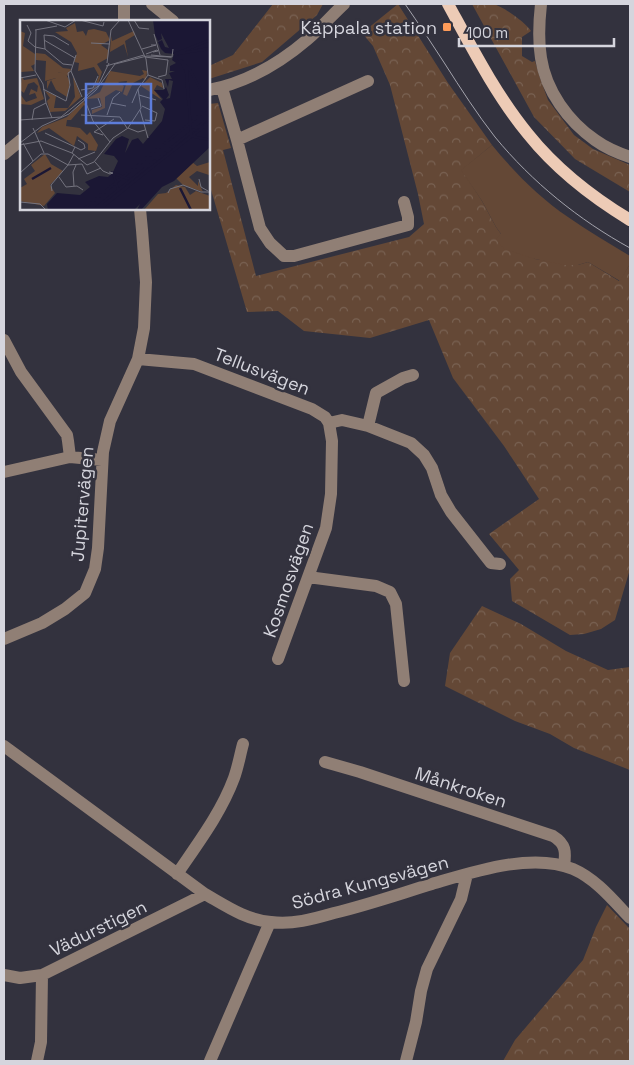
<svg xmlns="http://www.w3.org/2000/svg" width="634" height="1065" font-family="'Space Grotesk',sans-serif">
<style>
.forest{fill:url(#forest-crowns)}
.green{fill:#644836}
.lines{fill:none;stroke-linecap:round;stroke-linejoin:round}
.minor{stroke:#907f75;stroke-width:12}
.major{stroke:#edcbb6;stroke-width:12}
.tram{stroke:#a3a3ac;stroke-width:1}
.poi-dot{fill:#fe9b59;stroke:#33323e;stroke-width:2}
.labels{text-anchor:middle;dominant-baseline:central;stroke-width:5;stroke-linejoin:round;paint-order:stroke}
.poi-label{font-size:18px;fill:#d5d5dd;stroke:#33323e;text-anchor:end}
.street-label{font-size:18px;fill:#d5d5dd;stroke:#33323e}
.inset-river{fill:none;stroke:#1b1734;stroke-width:2.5}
.inset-road{fill:none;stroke:#74737e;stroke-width:1}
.view{fill:#5d7dda;fill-opacity:0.15;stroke:#5d7dda;stroke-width:2.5}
.inset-edge{fill:none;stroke:#d5d5dd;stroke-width:2.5}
</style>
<defs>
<pattern id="forest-crowns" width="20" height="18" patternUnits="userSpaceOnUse" patternTransform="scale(1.25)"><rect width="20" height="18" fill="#644836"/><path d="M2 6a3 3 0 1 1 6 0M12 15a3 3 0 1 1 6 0" fill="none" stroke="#796253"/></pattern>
</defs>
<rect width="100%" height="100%" fill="#33323e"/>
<path class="forest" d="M273,4H323L317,15L262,62L209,79V66L233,55Z
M398,4L448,83L492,145L462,170L482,201L496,227L501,234L535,259L578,265L588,262L619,281L630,264V569L615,620L601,629L584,634L570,635L512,601L510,579L519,570L489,534L539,499L504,446L453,378L429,320L370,338L304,331L278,311L247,312L209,183V104L218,103L231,148L223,150L256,276L409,237L424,224L418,194L390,85L373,46L362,33Z
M472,4C478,4 486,3 492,4C502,5 526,23 531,31L522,37V56L532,62L535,61L540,78L548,100L574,135L593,149L630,165V192L575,159L534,117Z
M482,606L521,624L566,651L608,670L630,667V770L574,748L550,734L515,721L445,686L450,653Z
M607,905L630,929V1061H503L515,1040L583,960L596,927Z"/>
<path class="green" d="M492,145C513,171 540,198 568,217C588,231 609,243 630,256V264L620,281L588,262L578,265H565L535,259L504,249L496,239L501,234L496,227L482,201L461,170Z"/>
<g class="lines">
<path class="minor" d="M124,4V21
M152,4L173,21
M541,4C539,22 538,40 541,58C546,91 568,121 595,140C606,148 618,153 630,157
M222,88L237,140L260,228L270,243L284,256H294L408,225V217L404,202
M209,90C245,83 280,63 308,39C321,28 332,15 344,4
M237,140L368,81
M4,154L21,140
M4,340L21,372L67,435L68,441L70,457
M138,359L194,364L312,409L325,417L329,423L342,420L368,426L411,443L424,455L432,468L441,495L451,512L491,563L500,564
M368,426L376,393L403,378L413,375
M4,472L70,457L102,460
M308,577L376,586L390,592L396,604L404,681
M4,639L42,623L65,609L85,593L95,569L98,548L103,452L110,421L138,359L144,328L146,282L142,230L140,209
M278,659L326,528L331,494L332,441L329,423
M4,746L205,894C226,906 246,920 271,922C292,925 313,919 334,913C367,905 399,894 432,884C473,872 532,852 573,869C596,879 613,900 630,918
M325,762L360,772L553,836C566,844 566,852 564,866
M177,874C198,843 221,813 234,778C238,767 240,755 243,744
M4,975L20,978L42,975L205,894
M37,1061L41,1042L42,975
M210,1061L270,922
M406,1061L416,1022L421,991L427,969L461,899L467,874"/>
<path class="major" d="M448,4C472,48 496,95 528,134C556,169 592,197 630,220"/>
<path class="tram" d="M405,4C419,24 432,44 445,64C461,89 477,114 495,137C532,182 579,220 630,248"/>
</g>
<rect class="poi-dot" x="442" y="22" width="10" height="10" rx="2.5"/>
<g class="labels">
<g class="poi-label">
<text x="437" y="27">Käppala station</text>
</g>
<g class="street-label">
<text transform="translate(262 371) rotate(21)">Tellusvägen</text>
<text transform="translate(82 504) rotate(-85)">Jupitervägen</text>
<text transform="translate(288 580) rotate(-71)">Kosmosvägen</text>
<text transform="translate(461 787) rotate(18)">Månkroken</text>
<text transform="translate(370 882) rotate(-15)">Södra Kungsvägen</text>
<text transform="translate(98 928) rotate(-26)">Vädurstigen</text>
</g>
</g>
<g transform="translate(20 20)">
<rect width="190" height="190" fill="#33323e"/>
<path d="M55,3L57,12L63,11L66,16L68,10L74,9L86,12L90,20L81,25L88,30L90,25L89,30L88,38L77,44L82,52L78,64L73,70L64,75L74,68L79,56L74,47L58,51L59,43L54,42L57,33L51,22L35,12L48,11L46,8ZM0,11L5,13L3,26L15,34V44L11,46L14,51L1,52L0,58ZM122,50L127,51L126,60L123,58L113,63L107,76L103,74L107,61L98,62L104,66L102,72L96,70L85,77V88L72,94V90L82,87L80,78L66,79L80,72L90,51L120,56L124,54ZM40,52L46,54L50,62L47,77L36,70L31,60L27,69V61L36,58L35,54ZM53,56L61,77L45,91L30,92L27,81L30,78L25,71L36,76L34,88H48L55,77ZM2,57L4,60L17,58L24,79L11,85L0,84V74L6,82L17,78L15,73L9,75L11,69L17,72L18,66L14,62L8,64L4,73L0,70ZM130,57L142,63L143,68L137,65L134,70L142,80L121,66ZM63,81L69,89L64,85L51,100H47L46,106L60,108L67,115L70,112L78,125L76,131L68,130V124L57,116L54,126L29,108L17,113L22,107L47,97ZM172,142L177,146L190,142L189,155L177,151L169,157L178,166V161L183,172L163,165L156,158ZM156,165L165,167L170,175L176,171L190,176V190H124L138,174L146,173Z" fill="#644836"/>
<path d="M114,11L115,15L105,21L108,37L104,24L90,32L91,16L92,21ZM16,33L25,34L43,48L51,49L48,56L39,52L36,58L25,61L26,41L16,40ZM25,134L31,144L43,151L30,165L35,173L24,186L0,181V168L7,164L4,159L15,151L11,145Z" fill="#644836"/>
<path d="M133,0H190V127L154,161L142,167L121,190H117L120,184L114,190H28L27,184L37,173L60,175L70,167L65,162L79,156L88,157L93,152L98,141L94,136L84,134L96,119L102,116L109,119L105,133L112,120L118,118L123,124L142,101L145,89L140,82L143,79L134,70H144L146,67L149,75L146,79L150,78L153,61L149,60L148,67L145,59H152L149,53L155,51H150V46L156,43L152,40L154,34L145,33L141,29L138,22L142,20L145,27L149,28L141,13L142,19L138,21L135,15Z" fill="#1b1734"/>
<path class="inset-river" d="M175,31L190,29M155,34L190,20M158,34L190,28M161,40L170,50L190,87M162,45L166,50L168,80M171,116L190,120M12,159L31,148M160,168L171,190M98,169L93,153L109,159M62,190L190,87M73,190L190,97M77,190L190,102M79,190L171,116L167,50L155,34"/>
<path class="inset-road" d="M25,0L45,7L56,0M60,0L83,6L84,2M114,0L119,8L129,9M7,5L11,13L8,21L15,27L25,29L43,44L52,45M15,10L37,6M16,10L15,51L23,64L26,83L32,98M134,14L140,35M24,20L55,38M71,23L90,24M25,29L24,15L34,16L49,25M122,29L136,25H131M126,34L137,30L138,31L133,32M56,35L51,51L62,77M131,35L152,37L153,29M125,37L148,40L146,55L138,57M87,43L91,10L100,0M86,46L124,35M128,55L142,60L144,69M0,58L16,55M23,69L46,81L50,65L48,53L51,51M61,70L73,68L78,56M119,75L136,80M66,76L78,66L89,43M64,78L73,101L90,122M91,83L106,86M112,83L118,69M122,86L137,93L135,101L125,100M71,89L81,86L78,78M120,90L128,118M61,95L100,97L107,108M87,95L93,78L100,72M0,100L41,97L68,75M12,100L14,89L26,83M13,108L24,133M108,108L118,112L125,110M25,113L55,127L52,133M83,115L74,112L94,99M0,123L22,106L49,94L76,70L95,44L127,36L151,37M3,123L13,141M0,125L21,121L52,133L67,145L74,142L93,118L108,108L121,88L118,69L128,55L126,39L108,0M55,127L61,130L65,128L64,124L58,120M58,139L75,132M75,142L83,151L90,154L93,153L89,152M62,144L67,154L81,148M0,153L21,134H28L48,145L54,134M39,157L46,167L57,166L63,170M179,159L181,167L188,171M54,166L53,152L56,145M32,171L31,165L48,145L62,144M148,173L150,169L163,165L181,172H190M0,182L20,184L26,190"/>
<path class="view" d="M66,64H131V103H66Z"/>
<rect width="190" height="190" class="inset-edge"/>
</g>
<rect width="634" height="1065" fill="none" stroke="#d5d5dd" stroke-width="10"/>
<path d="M459 38v8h155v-8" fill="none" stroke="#d5d5dd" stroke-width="2.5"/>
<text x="466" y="38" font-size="15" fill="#d5d5dd" stroke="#33323e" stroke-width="4" paint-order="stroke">100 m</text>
</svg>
